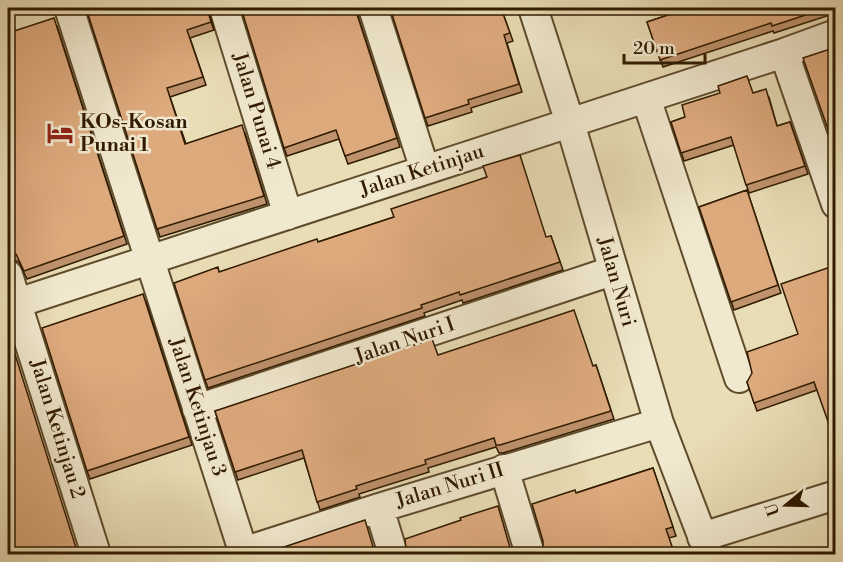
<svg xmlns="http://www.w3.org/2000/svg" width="843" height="562" font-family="'Libre Bodoni',serif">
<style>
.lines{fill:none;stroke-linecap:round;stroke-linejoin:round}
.minor-casing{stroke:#5f4c2d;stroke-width:32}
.minor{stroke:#f1e9cf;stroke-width:28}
.wall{fill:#be926c;stroke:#311b00;stroke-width:1.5}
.shaded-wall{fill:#9b7758;stroke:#311b00;stroke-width:1.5}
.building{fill:#ddaa7e;stroke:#311b00;stroke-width:1.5}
.labels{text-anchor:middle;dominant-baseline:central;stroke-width:5;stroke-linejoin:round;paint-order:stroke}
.street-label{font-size:20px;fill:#311b00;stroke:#f1e9cf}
.poi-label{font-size:20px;font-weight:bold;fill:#311b00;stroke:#f1e9cf;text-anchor:start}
</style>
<rect width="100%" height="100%" fill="#e9ddb5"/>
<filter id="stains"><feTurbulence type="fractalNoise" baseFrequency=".00333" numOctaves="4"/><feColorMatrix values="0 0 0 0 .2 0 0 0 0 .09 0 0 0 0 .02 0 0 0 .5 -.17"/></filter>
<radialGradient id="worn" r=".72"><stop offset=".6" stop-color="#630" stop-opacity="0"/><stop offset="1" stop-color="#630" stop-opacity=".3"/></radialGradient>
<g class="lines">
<g class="minor-casing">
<path id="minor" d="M69,8L244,554
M224,8L288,215
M373,8L425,170
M533,8L570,123L659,423L709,554
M784,53L836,204
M646,98L739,378
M8,275L96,554
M8,306L784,53L836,34
M197,409L612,271
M504,469L530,554
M379,508L393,554
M702,537L836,495
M243,552L379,508L659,423"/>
</g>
<use href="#minor" class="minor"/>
</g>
<path class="wall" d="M86,8H208L214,30L190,38L206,85L170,97L186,144L245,133L267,204L160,237Z
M501,8L513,41L507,43L522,92L471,108L472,112L428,126L425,118Z
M689,8H836V13L774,33L773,31L663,67L647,22Z
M357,13L400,147L348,164L339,139L287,156L284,148Z
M57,26L127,244L27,279L19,262L11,259H8V33Z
M753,93L769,97L777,126L790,122L808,174L749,193L734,145L684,161L671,122Z
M487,177L546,237L551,236L563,270L463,303L462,300L424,313L425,316L208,388L205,380L219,272L318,242L394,217Z
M747,190L781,293L734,310L699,207Z
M146,302L192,445L90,479L87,471Z
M798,334L817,390L757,411L747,382Z
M438,355L593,366L596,365L614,419L503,453H499L496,447L428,468L429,472L359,494L360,497L320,510L304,458L238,480L215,411Z
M653,468L676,536L669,538L576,493Z"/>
<path class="shaded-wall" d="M207,8H208L214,30L211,22Z"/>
<path class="building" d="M86,8H207L211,22L187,30L203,77L167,88L185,144L242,125L264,196L157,229Z
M241,8H355L397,138L345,156L336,130L284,148Z
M390,8H501L510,33L504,35L519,84L468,100L469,104L425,118Z
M689,8H827L772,26L771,23L660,60L647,22Z
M54,18L124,236L24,271L16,254L8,251V33Z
M836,47V152L803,58Z
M747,76L753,93L766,89L777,126L790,122L805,166L746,185L731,137L681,153L671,122L685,117L682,105L720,93L718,86Z
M520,155L546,237L551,236L560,262L460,295L459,292L421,305L422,308L205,380L174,283L218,267L219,272L317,239L318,242L394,217L391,209L487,177L483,166Z
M747,190L778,285L731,302L699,207Z
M836,265V444L814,382L754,403L747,382L752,373L747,352L798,334L781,284Z
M143,294L189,437L87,471L42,328Z
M574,310L593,366L596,365L611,411L500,445H496L494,438L425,460L426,464L356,486L357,489L317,502L302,450L235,472L215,411L432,339L438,355Z
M8,332L77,551L80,555H8Z
M653,468L673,527L666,529L675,555H540L543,549V541L532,504L575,490L576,493Z
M498,506L511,551L514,555H403L406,550L405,539L461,520L460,518Z
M365,520L374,550L377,555H260Z"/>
<defs>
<g id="hotel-bare" transform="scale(2.07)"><path d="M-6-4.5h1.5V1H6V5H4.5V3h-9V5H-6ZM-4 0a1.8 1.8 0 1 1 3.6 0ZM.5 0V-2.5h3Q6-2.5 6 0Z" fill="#8f2418" stroke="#f1e9cf" stroke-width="2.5" paint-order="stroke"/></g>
</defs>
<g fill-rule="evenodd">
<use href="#hotel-bare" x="60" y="133"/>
</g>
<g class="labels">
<g class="street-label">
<text transform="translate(256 111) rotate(73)">Jalan Punai 4</text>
<text transform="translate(422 171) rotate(-18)">Jalan Ketinjau</text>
<text transform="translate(616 282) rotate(74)">Jalan Nuri</text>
<text transform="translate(405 341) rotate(-19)">Jalan Nuri I</text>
<text transform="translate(197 407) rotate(72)">Jalan Ketinjau 3</text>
<text transform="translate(57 429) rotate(73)">Jalan Ketinjau 2</text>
<text transform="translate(450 486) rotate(-17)">Jalan Nuri II</text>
</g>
<g class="poi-label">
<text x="80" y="122">KOs-Kosan<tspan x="80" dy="23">Punai 1</tspan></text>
</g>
</g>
<rect width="843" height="562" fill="none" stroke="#e9ddb5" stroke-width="30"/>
<rect x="9" y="9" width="825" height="544" fill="none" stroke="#311b00" stroke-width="3"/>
<rect x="15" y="15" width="813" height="532" fill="none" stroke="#311b00" stroke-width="1.5"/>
<g transform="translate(786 505) rotate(251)" stroke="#f1e9cf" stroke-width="4.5" paint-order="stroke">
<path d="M0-4.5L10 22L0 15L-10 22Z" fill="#311b00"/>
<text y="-9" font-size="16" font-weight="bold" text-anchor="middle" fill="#311b00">U</text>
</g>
<path d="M624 54v9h81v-9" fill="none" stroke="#311b00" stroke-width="3"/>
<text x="633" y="54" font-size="18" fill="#311b00" stroke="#f1e9cf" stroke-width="4.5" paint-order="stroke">20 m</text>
<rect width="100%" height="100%" filter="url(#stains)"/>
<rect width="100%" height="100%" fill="url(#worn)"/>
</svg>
